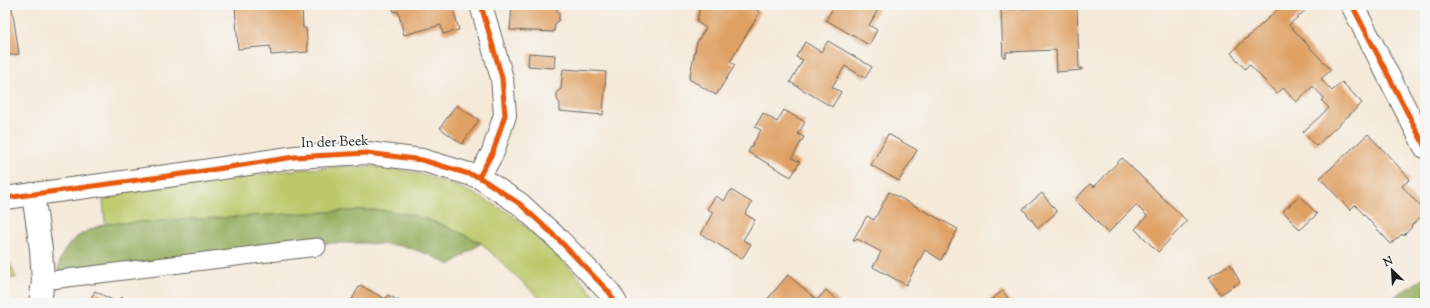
<svg xmlns="http://www.w3.org/2000/svg" width="1430" height="308" font-family="'Sorts Mill Goudy',serif">
<style>
.green{fill:#bbc96b;stroke:#6c7244}
.forest{fill:#94ad5f;stroke:#58643e}
.building{fill:#dfa063}
.lines{fill:none;stroke-linecap:round;stroke-linejoin:round}
.service-casing{stroke:#68645e;stroke-width:19}
.minor-casing{stroke:#68645e;stroke-width:24}
.tertiary-casing{stroke:#68645e;stroke-width:24}
.service{stroke:#fff;stroke-width:17}
.minor{stroke:#fff;stroke-width:22}
.tertiary{stroke:#fff;stroke-width:22}
.cycleway-casing{stroke:#f6f6f2;stroke-width:8}
.cycleway{stroke:#e8590c;stroke-width:5}
.labels{text-anchor:middle;dominant-baseline:central;stroke-width:3.5;stroke-linejoin:round;paint-order:stroke}
.street-label{font-size:14px;fill:#1c1c1c;stroke:#f6f6f2}
</style>
<rect width="100%" height="100%" fill="#f6f6f2"/>
<filter id="ink" filterUnits="userSpaceOnUse"><feTurbulence type="fractalNoise" baseFrequency=".025" numOctaves="2"/><feDisplacementMap in="SourceGraphic" scale="8" xChannelSelector="R" yChannelSelector="G"/><feConvolveMatrix kernelMatrix="1 2 1 2 8 2 1 2 1" color-interpolation-filters="sRGB"/></filter>
<filter id="wash" filterUnits="userSpaceOnUse"><feTurbulence type="fractalNoise" baseFrequency=".012" numOctaves="4" result="noise"/><feDisplacementMap in="SourceGraphic" scale="16" xChannelSelector="R" yChannelSelector="G"/><feGaussianBlur stdDeviation="0.9" result="paint"/><feColorMatrix in="noise" values="0 0 0 0 0 0 0 0 0 0 0 0 0 0 0 0 0 1.4 0 .05"/><feComposite in="paint" operator="in"/></filter>
<g filter="url(#wash)">
<rect width="100%" height="100%" fill="#f5e9d9"/>
<path class="green" d="M347,166C358,167 370,166 381,167C420,171 460,185 493,204C500,208 508,212 514,217C546,242 575,272 601,303H546L536,295L481,243L446,226L412,215L382,210H363L105,224L103,201L108,197L124,192L295,170Z
M5,259L11,265L16,278L5,279Z"/>
<path class="forest" d="M363,210C379,210 396,211 412,215C436,221 459,232 481,243L450,265L430,255L404,246L364,243H300L58,273C59,268 59,260 62,255C71,237 87,230 105,224Z
M1425,277V303H1385Z"/>
<g id="blocks">
<path class="building" d="M235,5H284V7L302,6L303,28H306L308,52L271,55L270,46L238,49Z
M392,5H452L459,30L443,34L441,25L404,35L398,11L394,12Z
M512,5H556V9L559,13V20L555,24L554,32L510,30Z
M700,5H749L760,12L730,62L735,65L716,95L689,79L697,42L706,28L697,22Z
M835,5H881L869,25L877,30L869,45L826,20Z
M1077,5L1079,69L1082,68V70L1057,72L1056,50L1006,52V57H1003L1001,8H1004V10Z
M1276,5H1311L1289,25L1331,70L1321,79L1332,91L1342,82L1362,103L1316,146L1303,132L1329,108L1322,101L1324,98L1313,86L1296,102L1283,88L1277,94L1249,64L1245,69L1231,53L1279,8Z
M12,8L19,54L5,56V9Z
M828,41L872,67L865,78L845,66L832,87L841,92L832,107L790,82L803,60L796,57L805,42L821,52Z
M529,53L555,55L554,68L528,66Z
M563,69L606,72L603,115L560,111V104L557,99V92L561,89Z
M456,105L479,120L462,144L440,128Z
M784,110L805,122L798,134L804,137L792,158L800,162L791,177L748,152L761,130L755,127L763,113L777,122Z
M888,134L917,150L899,181L871,165Z
M1368,134L1410,179L1402,186L1425,211V213L1411,226L1412,227L1403,236L1402,234L1391,244L1355,205L1350,210L1320,178Z
M1122,158L1187,221L1158,252L1135,229L1147,216L1136,205L1108,233L1075,200L1090,184L1094,187Z
M731,190L752,203L745,214L755,220L743,240L751,244L742,259L701,234L713,212L707,209L716,196L724,201Z
M889,192L958,229L941,260L925,250L906,285L873,267L881,252L857,239L855,241L853,240L867,216L874,220Z
M1042,193L1057,212L1038,228L1023,209Z
M1300,196L1317,214L1300,230L1283,211Z
M1230,264L1240,282L1221,294L1208,278Z
M788,275L817,300L826,290L840,303H764Z
M360,285L385,299L388,295L403,303H350Z
M95,291L118,303L121,297L132,303H88Z
M1003,291L1011,303H986Z"/>
</g>
</g>
<g filter="url(#ink)">
<use href="#blocks" fill-opacity="0" stroke="#68645e" stroke-width="1"/>
<g class="lines">
<g class="service-casing">
<path id="service" d="M43,281L317,247"/>
</g>
<g class="minor-casing">
<path id="minor" d="M1352,5L1425,147
M479,177L493,152L505,115L502,78L481,5
M33,194L41,249L43,281L40,303"/>
</g>
<g class="tertiary-casing">
<path id="tertiary" d="M5,198L197,172L294,157L367,153L422,160L479,177L520,204L558,239L609,292L616,303"/>
</g>
<use href="#service" class="service"/>
<use href="#minor" class="minor"/>
<use href="#tertiary" class="tertiary"/>
<g class="cycleway-casing">
<path id="cycleway" d="M1352,5L1425,147
M479,177L493,152L505,115L502,78L481,5
M5,198L197,172L294,157L367,153L422,160L479,177L520,204L558,239L609,292L616,303"/>
</g>
<use href="#cycleway" class="cycleway"/>
</g>
</g>
<g class="labels">
<g class="street-label">
<text transform="translate(335 143) rotate(-2)">In der Beek</text>
</g>
</g>
<rect width="1430" height="308" fill="none" stroke="#f6f6f2" stroke-width="20"/>
<g transform="translate(1392 270) rotate(335)" stroke="#f6f6f2" stroke-width="3" paint-order="stroke">
<path d="M0-3L7 15L0 10L-7 15Z" fill="#1c1c1c"/>
<text y="-6" font-size="11" font-weight="bold" text-anchor="middle" fill="#1c1c1c">N</text>
</g>
</svg>
